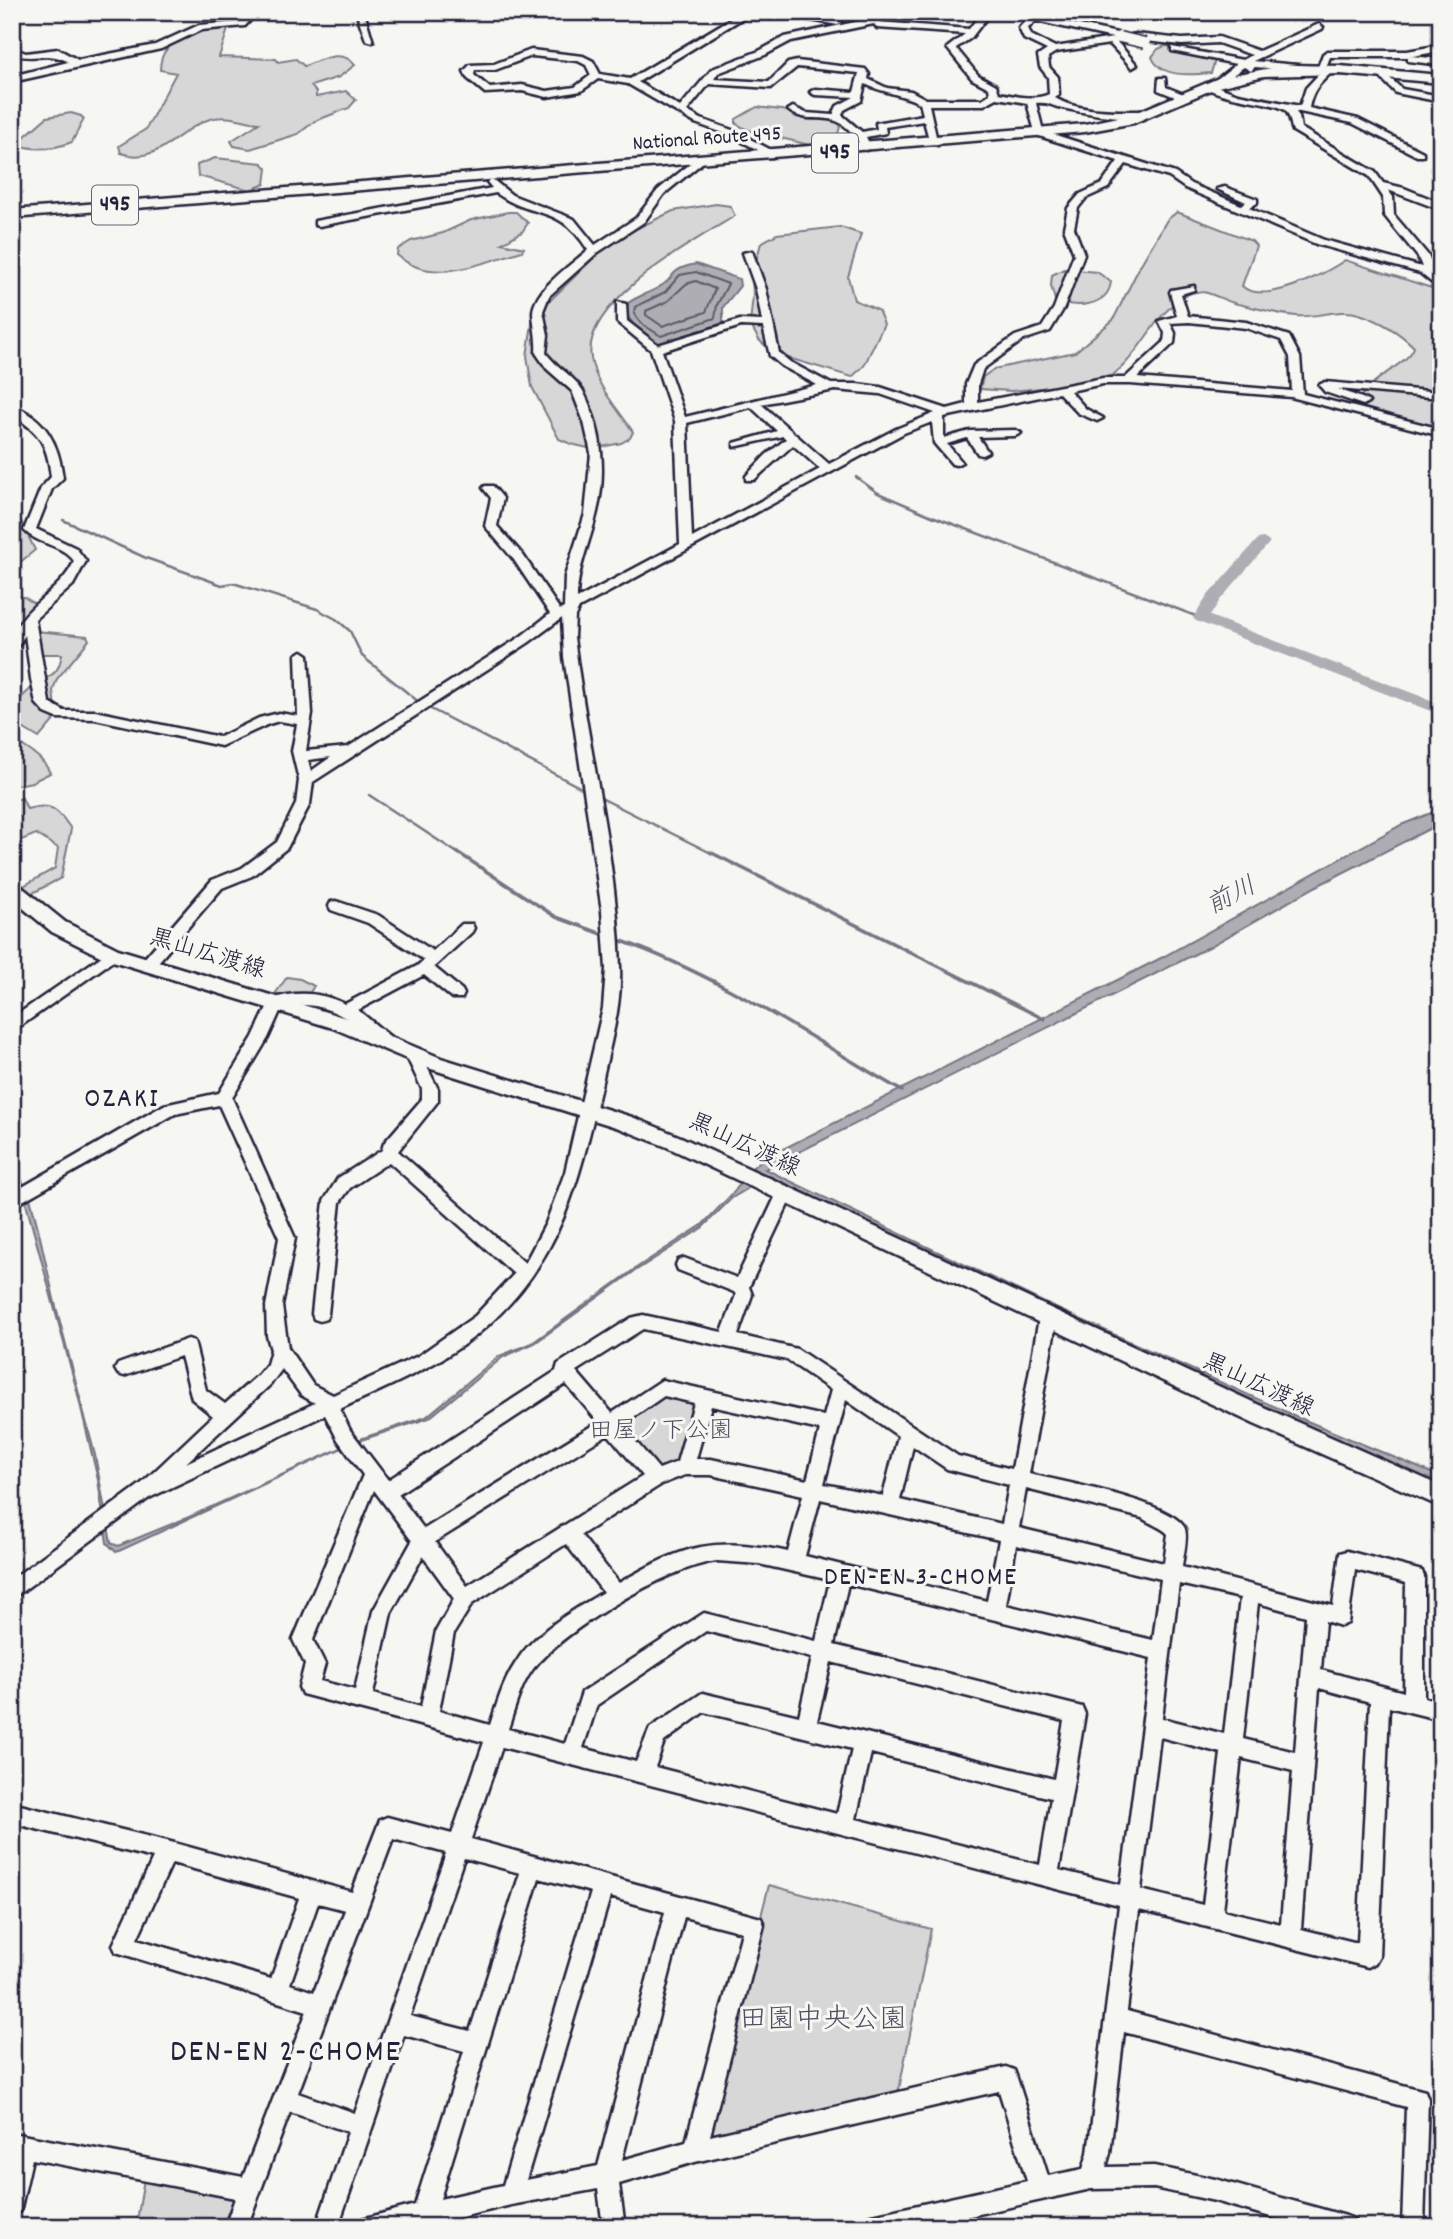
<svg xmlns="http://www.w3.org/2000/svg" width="1453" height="2239" font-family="Dekko,'Klee One',sans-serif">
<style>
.green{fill:#d7d7d7;stroke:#7c7c89;stroke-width:2}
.water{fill:#adadb3;stroke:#757583;stroke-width:2}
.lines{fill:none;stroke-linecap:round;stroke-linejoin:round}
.shore{stroke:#5a5a6b;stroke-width:2}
.stream-far1{stroke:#757583;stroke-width:2.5}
.stream{stroke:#757583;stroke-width:3.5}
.river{fill:#adadb3;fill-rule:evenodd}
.minor-casing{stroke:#22223b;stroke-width:5}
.major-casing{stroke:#22223b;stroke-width:5}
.highway-casing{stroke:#22223b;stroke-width:5}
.minor{fill:#f6f6f2;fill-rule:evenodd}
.major{fill:#f6f6f2;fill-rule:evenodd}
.highway{fill:#f6f6f2;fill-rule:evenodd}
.minor-bridge-casing{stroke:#22223b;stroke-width:13;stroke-linecap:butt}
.minor-bridge{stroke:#f6f6f2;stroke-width:10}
.labels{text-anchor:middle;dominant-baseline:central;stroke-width:6;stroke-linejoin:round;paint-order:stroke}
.far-street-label{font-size:21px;fill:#22223b;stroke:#f6f6f2}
.shield{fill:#f6f6f2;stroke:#626272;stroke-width:2}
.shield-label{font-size:23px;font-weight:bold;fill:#22223b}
.street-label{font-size:24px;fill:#22223b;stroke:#f6f6f2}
.park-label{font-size:24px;fill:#4f4f62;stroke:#f6f6f2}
.water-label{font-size:26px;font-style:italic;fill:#535365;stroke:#f6f6f2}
.neighbourhood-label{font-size:26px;letter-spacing:2px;fill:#22223b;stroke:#f6f6f2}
.quarter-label{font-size:28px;letter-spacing:2px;fill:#22223b;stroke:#f6f6f2}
.near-park-label{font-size:28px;fill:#4f4f62;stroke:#f6f6f2}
.near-neighbourhood-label{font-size:32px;letter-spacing:2px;fill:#22223b;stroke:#f6f6f2}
</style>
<rect width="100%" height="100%" fill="#f6f6f2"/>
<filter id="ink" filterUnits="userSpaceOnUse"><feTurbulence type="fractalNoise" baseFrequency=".0143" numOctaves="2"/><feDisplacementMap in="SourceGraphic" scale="14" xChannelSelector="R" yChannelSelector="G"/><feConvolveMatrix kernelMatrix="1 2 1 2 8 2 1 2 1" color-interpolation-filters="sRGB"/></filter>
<g filter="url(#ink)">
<path class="green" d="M221,21L230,23L219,57L276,59L278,62L296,59L304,66C321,60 342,48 355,65L339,77L311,86L316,92V97L346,91L356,100L349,108L315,121L298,134L250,149L234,146L231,141L259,123C243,121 226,114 210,119C179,128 159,166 121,153L119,146L146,129L176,73L160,70C160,44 179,41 196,32C205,28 210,23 221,21Z
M1165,46L1208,52L1215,60L1211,73C1192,75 1160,78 1152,57L1158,49Z
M757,107L836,117L841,124L835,143L826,149L748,130L736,124V119Z
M71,113L81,116L84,119L72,142C54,149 34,151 16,144L47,117Z
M215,158L262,163L267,168L265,184L250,190L198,176L197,165Z
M716,204L730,206L735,216C694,241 581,302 591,358C596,387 618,408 633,432L630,438L621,443L592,449L571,444L559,439L532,387L527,356L533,317L603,249L636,229L673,211Z
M508,212H516L528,223L522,232L502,243L524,248L522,251C484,262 432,287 397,255L398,249L411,241L443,233L471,220Z
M1177,212L1252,241L1256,246L1242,286C1263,306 1325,274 1345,260L1441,291V430L1410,423L1357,405C1367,377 1409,365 1414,347C1398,331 1381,321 1359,314C1340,308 1317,318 1296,316C1276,314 1257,308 1238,304C1221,301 1204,285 1187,295C1150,315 1139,363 1102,382L1011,391L980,389L983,377L994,369L1075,352L1113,320L1141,264L1167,220Z
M840,227L861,234L848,277L854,300L878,310L884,324L864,366L852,377L775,354L759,340L750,324L753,294L752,276L761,243L777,234Z
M1064,269L1097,272L1111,282C1108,307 1074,309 1055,300L1051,286L1052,275Z
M12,509H15L35,550L12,569Z
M12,595L24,597L35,604V616L30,630L12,637Z
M36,631L87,636L89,640L57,679L53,690L56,718L39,738L21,727L22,714L12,713V701L17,702C22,697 28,691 34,686C50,673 58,678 62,654H38Z
M12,738C27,750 42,755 50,773L32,782L12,786Z
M22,798L27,809C52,802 57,809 71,829L61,878L29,895L20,888L55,868L58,848L36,834L12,844V801Z
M287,977L300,979L314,986L307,997H273Z
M666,1395L702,1402L681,1464L654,1471L617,1425Z
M769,1885L931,1929L898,2094L702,2145Z
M144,2179L235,2196L222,2227H136Z"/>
<path class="water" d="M696,264L739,279L740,286L723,307V323L660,344L637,329L626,314L628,303C638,296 649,293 659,287C677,278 666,270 696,264Z
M1441,809V823L1315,887L1209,947L765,1169L1051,1306L1300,1418L1441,1477V1487L758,1173L747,1189L732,1198L702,1228L632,1273L535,1343L503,1357L429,1418L355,1442L119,1551L116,1552L107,1543L98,1480L77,1391L25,1200L12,1168V1159L30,1198L38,1228L54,1299L95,1455L111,1543L118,1546L189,1517L363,1438L426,1417L499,1356L532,1343L639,1266L702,1225L733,1193L753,1167L763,1159L1161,958L1401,825Z"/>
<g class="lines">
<path class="shore" d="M696,272L728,284L717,305L715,318L661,336L642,324L634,313L635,307L665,292L680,275Z
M696,281L715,289L706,312L662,326L646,315V311L668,301L686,284Z"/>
<path class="stream-far1" d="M856,477L878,493L932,516L1201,618
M63,520L146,558L222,585L233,583L317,609L336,619L350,631L362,656L420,703
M427,707L587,791
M369,795L459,854
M597,796L713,854"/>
<path class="stream" d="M457,852L556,917L605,935
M710,852L1044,1019
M616,939C718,974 809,1037 902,1091"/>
<path class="river" d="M1263,538L1270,542L1220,600L1210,616L1441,704V715L1196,621L1193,618L1209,594L1258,539Z"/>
<g class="minor-casing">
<path id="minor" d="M249,12H258L245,26L201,30L161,49L12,82V76L68,62C48,50 34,62 12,54V48L26,53L58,49L78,60L155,45L199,25L239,22Z
M356,12H364L373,42L366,40Z
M742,12H753L638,82L680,107L712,69L759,51L785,37L902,12H920L879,22L969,29L982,12H991L971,38L956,48L978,75L996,85L999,93C1015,96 1034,101 1049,94L1048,77L1040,67L1038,56L1047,50L1024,39L1019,28L1027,19L1002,12H1019L1117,33L1121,37L1136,34L1182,39L1219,37L1259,51L1319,24L1323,27L1322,29L1253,61L1318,67L1323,54L1327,51H1407L1441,45V51L1407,57H1330L1325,70L1331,73C1319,84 1312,91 1309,108L1358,119L1423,152V156H1417L1352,123L1295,111L1299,116L1301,128L1375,172L1383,183L1404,188L1441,203V210L1388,190L1393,197L1394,215L1427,254L1441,280V290L1420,273L1316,244L1185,188L1169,177L1126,164L1108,188L1086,198L1078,208L1074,228L1084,254L1064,308L1050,331L1023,340L983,369L978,384V402L1103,378H1125L1164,342L1165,333L1159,321L1177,316L1170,292L1171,290L1194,286V290L1181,294L1188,316L1246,322L1289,336L1300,357L1303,394L1441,429V436L1291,397L1130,384H1103L1070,391L1086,409L1103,418L1097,421L1078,413L1059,393L944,417V438L970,431L1015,430L1021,433L1015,436L978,437L988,452L982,455L978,454L967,438L947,444L962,462L956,465L952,464L934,443L932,422L904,433L579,608L575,616L574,637C587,747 617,856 620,967C622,1006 610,1044 602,1082C580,1176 563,1259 487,1326C445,1364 390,1385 340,1409L350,1430L388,1480L556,1371L558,1364L631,1318L643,1315L722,1332L736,1295L734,1292L678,1270L676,1265L678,1260L684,1258L737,1278L779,1189H791L793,1194L749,1287L752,1295L738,1335L797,1349L958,1456L1012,1469L1039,1318L1042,1313L1048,1311L1054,1313L1057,1318L1029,1474C1059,1481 1175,1502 1185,1529C1188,1539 1183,1556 1182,1567L1333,1606L1340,1553L1347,1551L1422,1571L1424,1577V1697L1441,1702V1720L1389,1707L1379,1956L1375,1963L1368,1967L1139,1910L1127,2011L1425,2091L1428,2099L1424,2227H1402L1406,2107L1124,2032L1110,2153L1106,2167L1154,2166L1215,2179L1346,2216L1354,2219L1357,2227H1305L1215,2201L1154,2188L1091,2189L921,2227H857L860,2219L868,2216L1027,2181L999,2091L695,2162L619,2184L625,2227H603L598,2189L511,2205L420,2227H359L362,2219L415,2205L464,2051L404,2035L338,2227H316L348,2132L290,2112L247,2227H225L235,2198L32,2159L20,2212L12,2215V2133L243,2177L307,2011L116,1952L113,1945L153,1858L12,1823V1803L167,1841L352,1892L380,1820L387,1817L452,1834L484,1742L302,1694L299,1687L305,1664L293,1640L363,1475L338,1440L325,1415L149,1498L12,1599V1579L141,1484L213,1416L192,1399L181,1356L124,1376L118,1374L115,1369L118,1364L188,1339L194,1341L206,1390L225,1404L258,1375L267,1364L271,1350L267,1336L266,1306L279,1238L219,1105L175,1114L12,1207V1193L164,1105L219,1093L253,1037L271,999C297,991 320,992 345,1004L417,966L424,960L368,923L331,910L329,906L331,902L336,901L378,915L433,951L462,924H472L474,928L472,932L434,967L462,990L464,994L462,998H452L424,975L358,1010L394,1040L397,1044L394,1048H384C355,1021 323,997 282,1007L268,1038L232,1098L295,1238L282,1306L288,1348L313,1385L333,1395L418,1356L475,1316L514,1274L389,1162L350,1188L340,1202L328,1314L326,1319L320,1321L314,1319L312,1314L324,1201L338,1178L382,1150L384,1143L422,1099V1089L405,1053L408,1049H418L438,1089V1101L398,1151L525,1263L546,1223L565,1172L603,1008L606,969L602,911L564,657L562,618L528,643L313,782L310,804L287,848L252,876L222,888L153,968H143L141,964L143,960L212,880L242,868L277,842L296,804L299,780L292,751L297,724L279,721L269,724L221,746L95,719L57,718L45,713L36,703L31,679L25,635L17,647L12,648C12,608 61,595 74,561C62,544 38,545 24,530L41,488L51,477C47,442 40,434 12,414V405C46,418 59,444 63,478L52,489L36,529L76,548L86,561L73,585L35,619L49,702L64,711H95L220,737L259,718L279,713L298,716L296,655L302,651L308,655L312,713L306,751L348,747L520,637L550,614L514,560L485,526L491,498L483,488L485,486H493L503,498L497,526L523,555L560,610L564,608L565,576L585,514L591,453L584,422L572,391L547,369L536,353C537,338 534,328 533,314C532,291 572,264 588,250C559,203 534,220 496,193L319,226L315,225V221L492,188L487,182L492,179L512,195L574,219L595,245L636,218L658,190L695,160L703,162L664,194L644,222L597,253L549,296L543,311L548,335L546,353C556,367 575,377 583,391C603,429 607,475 596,516C589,545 577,569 577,599L680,544L675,421L651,350L617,322V302L626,304L627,321L658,345L740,320L762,321L756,289L743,253L752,251L766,289L779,353L790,362L831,384H857L880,387L947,409L966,404V384L974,365L1015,336L1042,327L1054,308L1074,254L1064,228L1068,208L1080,194L1102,184L1118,161L1036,135L1027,103L997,98L984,105H929L938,145L930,143L924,121L885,127L886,133L866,137L871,147L866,150L863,149C857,139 848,125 836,121C819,115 804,123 788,110L793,107L806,113L833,115L837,106L854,97L815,95L810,92L815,89L854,92L859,73L797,67L771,88L709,84L687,111L701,119L735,131L775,152L777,154L772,157L729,135L695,123L628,84L598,79L581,91L547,97L522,91L485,93L467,78L464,71L470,65L494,64L531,50L583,56L593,61L600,74L630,79ZM1036,21L1113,38L1055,47L1031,35L1028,28ZM874,24L877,28L965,34L947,48L972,79L989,88L990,94L982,99H926L911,91L887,88L868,79L869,74L865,69L797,61L788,63L769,82L714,79L718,73L765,55L791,41ZM1136,40L1182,45L1218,43L1252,55L1243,60L1172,47V51L1236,64L1217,79V83L1220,84L1244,67L1251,71L1255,67L1320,73L1306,88L1300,106L1238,94L1208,83L1203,86C1223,100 1274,101 1285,110C1291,116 1290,124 1293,131L1369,176L1383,197L1384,215L1418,257L1422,267L1324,240L1249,208L1257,203V199L1225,187L1217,189L1246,202L1241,205L1191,184L1175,173L1043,131L1036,103C1052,102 1049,106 1062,108C1091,114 1121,120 1150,116V112L1147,111C1119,111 1080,113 1055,98L1059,95L1058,77L1049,67L1048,57L1056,52L1110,44L1132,68L1137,65L1118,43ZM532,56L578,61L586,65L591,75L575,87L547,91L522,85L490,88L474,75L475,70H495ZM865,84C883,93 902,94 920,103L923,115L876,123L877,129L862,132L842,115L844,110L861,101ZM1189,322L1246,328L1281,340L1290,357L1292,391L1137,378L1174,343L1175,333L1170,323ZM741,326L763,327L770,356L782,366L817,385L685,417L662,351ZM835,390L880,394L935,413L896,429L829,464L761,404ZM751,407L777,431L734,443V447L783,436L786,439L766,455L746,476V480H754L793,445L820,469L692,538L687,423ZM331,757L311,771L308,760ZM643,1329L787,1360L831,1390L824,1416L662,1380L612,1413L576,1371ZM282,1369L301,1395L315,1403L186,1463L270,1385ZM566,1384L598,1422L424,1529L398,1494ZM664,1396L694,1403L677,1462L659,1469L622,1425ZM846,1400L898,1436L883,1496L824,1484ZM711,1406L820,1430L807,1480L711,1459H696ZM608,1434L643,1476L467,1586L435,1542ZM913,1446L947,1469L1009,1485L1002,1524L900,1500ZM685,1475H711L803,1495L788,1552C713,1536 684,1545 619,1583L581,1535L662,1484ZM1026,1489L1142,1518C1150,1524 1162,1527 1168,1534L1164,1563L1019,1528ZM374,1490L412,1541L373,1611L355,1690L320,1681L325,1664L313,1640ZM820,1499L999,1540L987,1601L805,1556ZM566,1544L603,1592C573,1611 533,1632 515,1664C503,1682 497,1704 490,1725L439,1711L454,1633L472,1604ZM1016,1545L1161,1579L1153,1640L1006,1605ZM423,1556L454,1599L436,1631L421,1707L373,1694L391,1613ZM717,1561L759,1564L830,1580L816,1641L704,1613L582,1692L565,1744L508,1729C515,1709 520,1686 533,1669C562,1631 669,1566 717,1561ZM1355,1570L1406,1583L1404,1692L1321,1670L1325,1621L1341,1626L1348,1623ZM848,1584L1151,1658L1121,1885L1059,1870L1085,1714L1082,1707L834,1645ZM1179,1584L1240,1598L1224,1734L1162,1718ZM1258,1603L1306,1616L1295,1752L1243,1739ZM706,1631L812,1658L799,1716L702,1693L650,1728L636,1762L583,1748L597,1705ZM831,1662L1064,1721L1054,1779L817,1721ZM1319,1688L1370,1702L1358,1943L1301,1929ZM704,1712L852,1749L837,1814L655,1767L664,1742ZM1160,1737L1221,1753L1203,1905L1141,1890ZM502,1747L1119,1905L1088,2153L1083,2169L1048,2176L1017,2078L1014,2070L1006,2067L710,2136L764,1925L761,1918L471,1839ZM871,1753L1051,1798L1040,1865L856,1819ZM1241,1758L1293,1771L1281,1924L1223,1910ZM393,1839L446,1853L355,2113L298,2093ZM464,1858L520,1873L470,2031L410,2016ZM172,1863L299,1898L271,1979L137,1939ZM539,1878L591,1892L503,2185L440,2199ZM610,1897L665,1912L598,2166L526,2180ZM318,1903L345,1910L314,1992L290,1984ZM684,1917L742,1932L686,2142L622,2160Z
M767,12H790L842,22L838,25Z
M1411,56L1441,59V65L1408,61V57Z
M1382,71L1402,89L1441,96V102L1396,93L1377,74Z
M1159,78H1165L1166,87L1186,95V99H1180L1158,90Z
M1325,382L1441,392V398L1338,389L1367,400L1369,402L1363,405L1325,392L1319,385Z
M112,949L119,954L117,958L12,1032V1018Z"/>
</g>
<g class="major-casing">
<path id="major" d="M12,882L18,884L65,922L118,949L346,1018L441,1058L632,1117L681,1137L1270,1410L1441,1486V1507L1254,1424L667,1147L619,1128L428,1068L333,1028L106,959L52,932L12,899Z"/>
</g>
<g class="highway-casing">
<path id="highway" d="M1289,65L1340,66L1441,75V83L1340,74L1264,76L1218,87L1134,123L1085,132L12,218V210L1085,124L1133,114L1221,77Z"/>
</g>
<use href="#minor" class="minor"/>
<use href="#major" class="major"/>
<use href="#highway" class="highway"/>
<g class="minor-bridge-casing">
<path id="minor-bridge" d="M1119,37L1145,43"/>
</g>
<use href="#minor-bridge" class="minor-bridge"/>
</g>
</g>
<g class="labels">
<g class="far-street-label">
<text transform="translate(707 140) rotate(-4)">National Route 495</text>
</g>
<g class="shield">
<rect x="812" y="133.5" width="46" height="39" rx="5"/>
<rect x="92" y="185.5" width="46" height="39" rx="5"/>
</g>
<g class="shield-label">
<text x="835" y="153">495</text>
<text x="115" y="205">495</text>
</g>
<g class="street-label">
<text transform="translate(207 955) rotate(17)">黒山広渡線</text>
<text transform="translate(744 1146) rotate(25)">黒山広渡線</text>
<text transform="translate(1258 1386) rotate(25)">黒山広渡線</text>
</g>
<g class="park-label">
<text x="661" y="1432">田屋ノ下公園</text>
</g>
<g class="water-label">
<text transform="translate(1232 897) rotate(-27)">前川</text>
</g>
<g class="neighbourhood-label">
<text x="921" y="1578">DEN-EN 3-CHOME</text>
</g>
<g class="quarter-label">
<text x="122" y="1101">OZAKI</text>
</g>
<g class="near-park-label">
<text x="823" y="2022">田園中央公園</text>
</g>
<g class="near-neighbourhood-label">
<text x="286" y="2054">DEN-EN 2-CHOME</text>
</g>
</g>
<rect width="1453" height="2239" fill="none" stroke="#f6f6f2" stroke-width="42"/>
<rect x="21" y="21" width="1411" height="2197" fill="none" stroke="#22223b" stroke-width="2.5" filter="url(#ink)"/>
</svg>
